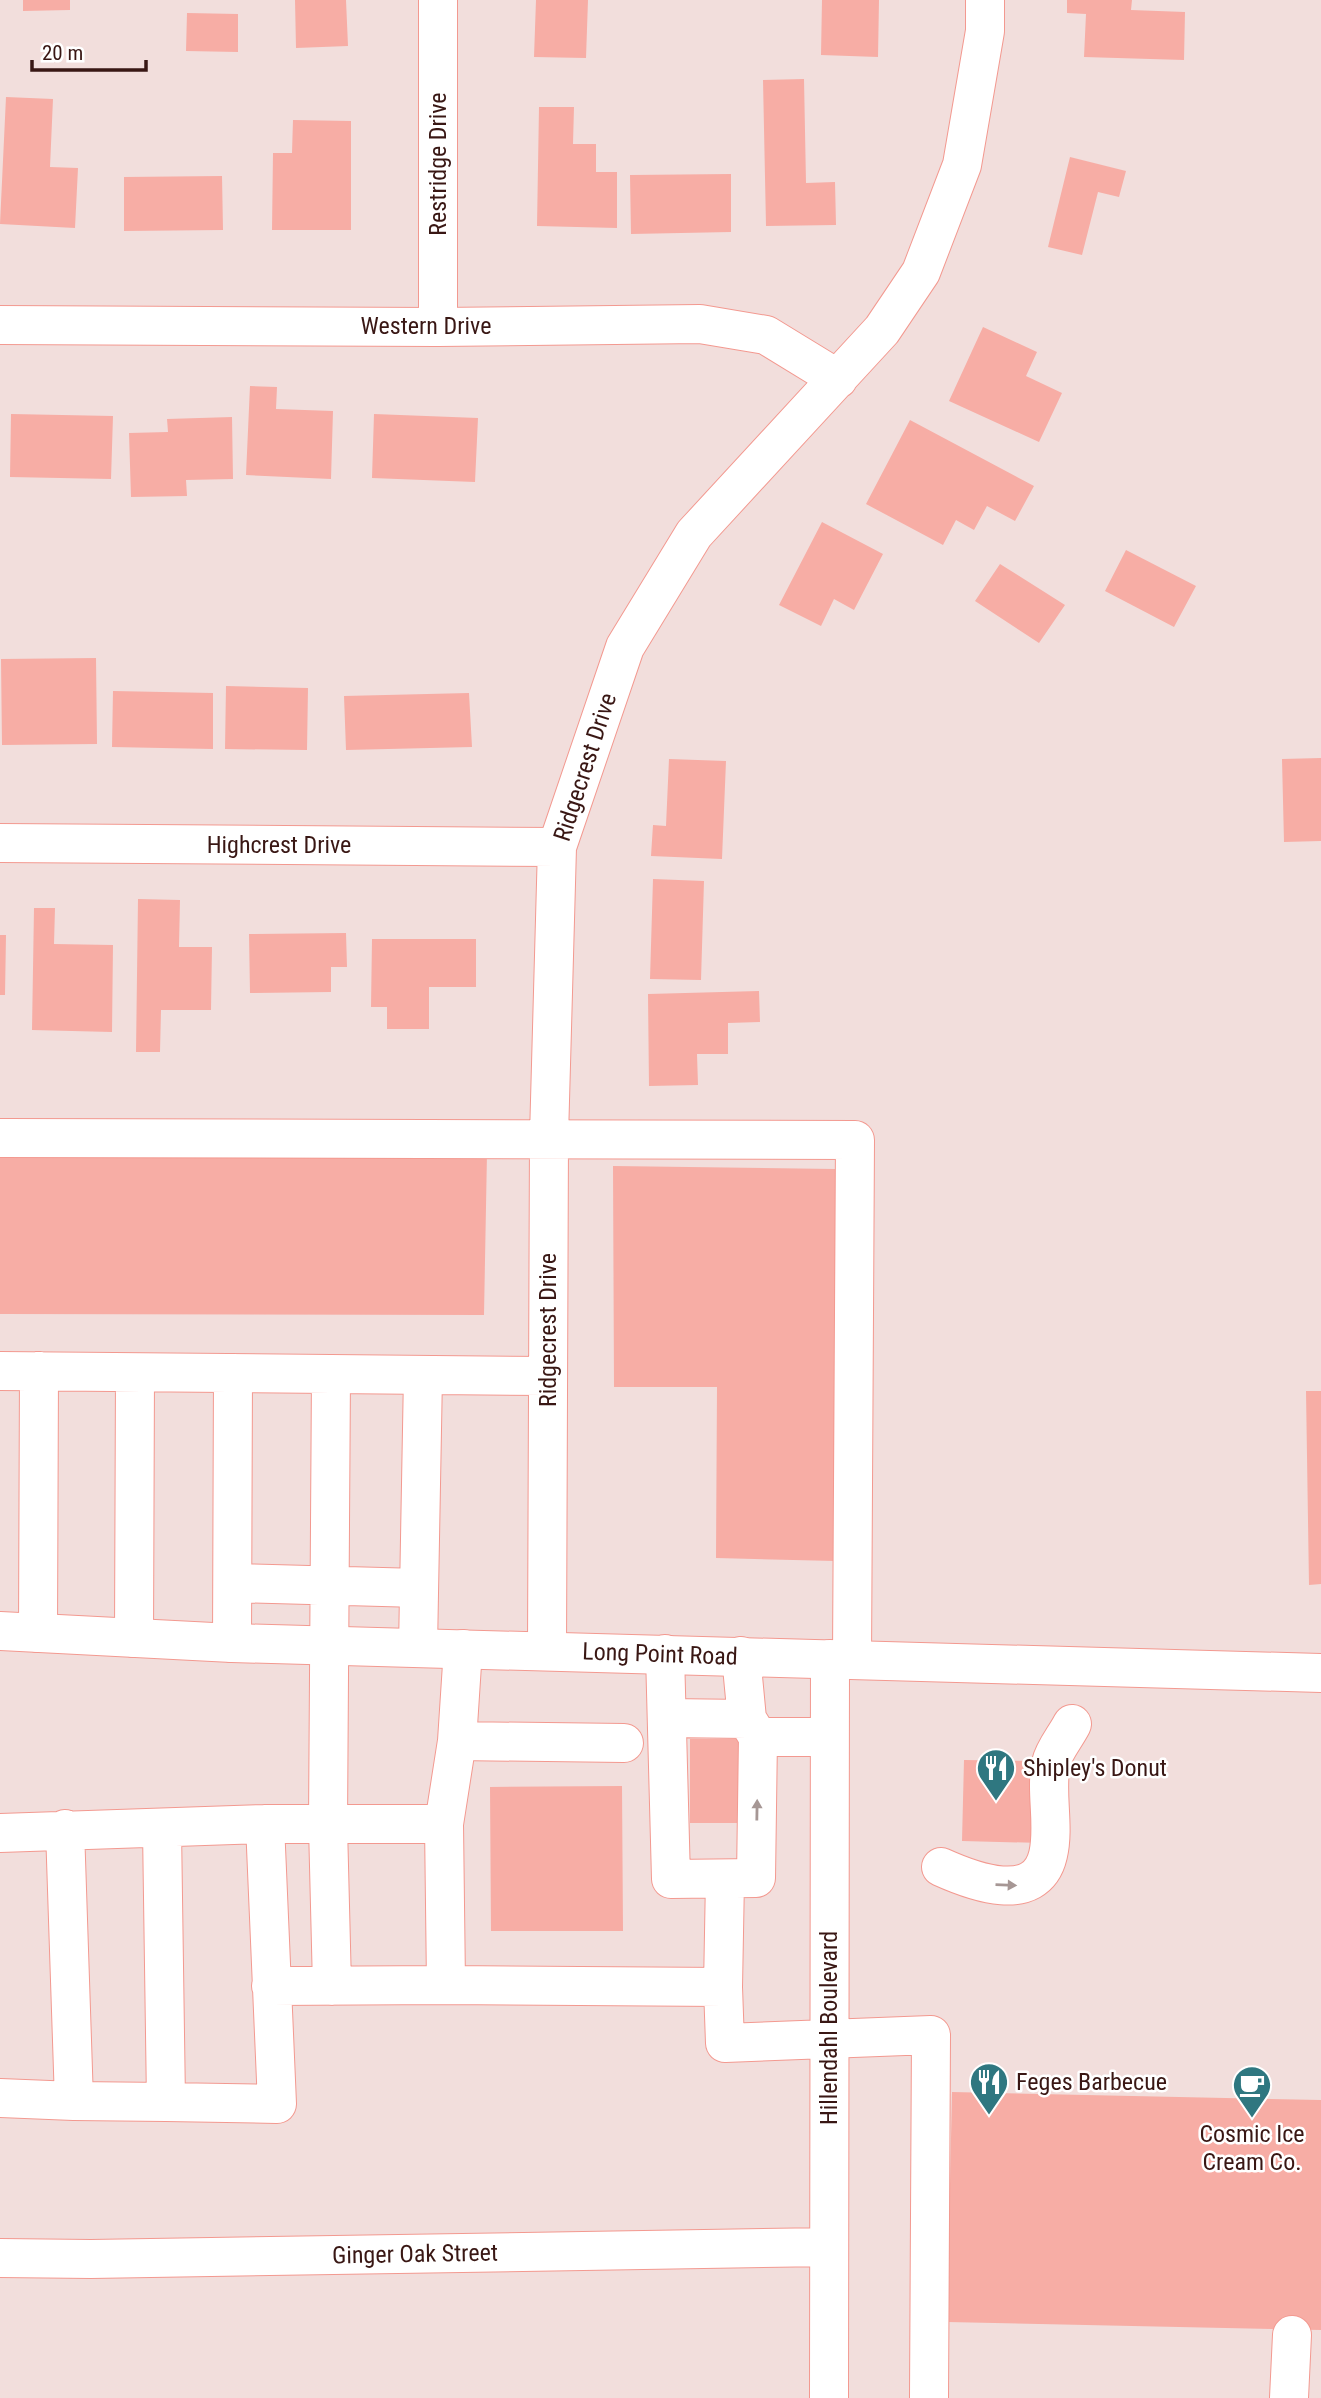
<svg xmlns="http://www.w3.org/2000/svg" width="1321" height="2398" font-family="'Roboto Condensed',sans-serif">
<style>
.building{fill:#f7ada5}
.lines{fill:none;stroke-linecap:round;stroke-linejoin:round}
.minor-casing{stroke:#f39990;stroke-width:40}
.major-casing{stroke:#f39990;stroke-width:40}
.minor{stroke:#fff;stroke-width:38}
.major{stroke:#fff;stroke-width:38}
.oneway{fill:#a69795}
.labels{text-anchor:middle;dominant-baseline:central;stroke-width:5;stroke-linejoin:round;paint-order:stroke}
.street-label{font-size:24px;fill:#391714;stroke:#fff}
.poi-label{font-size:24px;fill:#391714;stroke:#fff;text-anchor:start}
</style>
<rect width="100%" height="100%" fill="#f2dedc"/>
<path class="building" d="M23,0H70V10L23,11Z
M295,0H346L348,46L296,48Z
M536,0H588L586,58L534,57Z
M822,0H879L878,57L821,55Z
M1067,0H1132L1131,10L1185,12L1184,60L1084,57L1086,14L1067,13Z
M187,13L238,14V52L186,51Z
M804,79L806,183L835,182L836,225L766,226L763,80Z
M6,97L53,99L50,167L78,168L75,228L0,224Z
M539,107H574L573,144H596V172H617V228L537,226Z
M293,120L351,121V230H272L273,153H292Z
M1070,157L1126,171L1119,197L1098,192L1082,255L1048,247Z
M731,174V232L631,234L630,175Z
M222,176L223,230L124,231V177Z
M983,327L1037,352L1026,376L1062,393L1039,442L949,401Z
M250,386L277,387L276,409L333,411L331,479L246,475Z
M11,414L113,416L111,479L10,477Z
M374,414L478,418L475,482L372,478Z
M232,417L233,479L186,480L187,496L131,497L129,433L168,432L167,419Z
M910,420L1034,486L1015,521L987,506L974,530L956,520L943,545L866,504Z
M822,522L883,554L854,610L834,599L821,626L779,605Z
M1126,550L1196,586L1174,627L1105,591Z
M1000,564L1065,605L1039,643L975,601Z
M96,658L97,744L2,745L1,659Z
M226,686L308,688L307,750L225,749Z
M113,691L213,693V749L112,747Z
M469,693L472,747L346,750L344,696Z
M1321,758V841L1284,842L1282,759Z
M669,759L726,761L722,859L651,856L653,825L666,826Z
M653,879L704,881L701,980L650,979Z
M138,899L180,900L179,947H212L211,1010H161L160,1052H136Z
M34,908H55L54,944L113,945L112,1032L32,1030Z
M346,933L347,967H331V992L250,993L249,934Z
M0,935H6L5,995H0Z
M372,939H476V987H429V1029H387V1007H371Z
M759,991L760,1022L728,1023V1054H697L698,1085L649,1086L648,994Z
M0,1151L487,1153L484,1315L0,1314Z
M613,1166L835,1169V1561L716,1558L717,1387H614Z
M1306,1391H1321V1584L1309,1585Z
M690,1739H749V1823H690Z
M964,1760L1044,1761L1042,1843L962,1841Z
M622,1786L623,1931H491L490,1787Z
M952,2092L1321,2100V2330L947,2322Z"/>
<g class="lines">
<g class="minor-casing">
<path id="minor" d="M0,325L438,327L700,324L766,335L838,379
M438,327V0
M0,843L557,847
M0,1138L855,1140L852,1659
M0,1371L548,1376
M331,1374L328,1826L332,1986
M233,1583L419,1588
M38,1633L39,1371
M134,1638L135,1373
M232,1643L233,1373
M418,1648L423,1375
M547,1651L549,1137L557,847L625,647L694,534L882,330L921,272L962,165L985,31V0
M665,1654L671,1879L756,1878L758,1737L747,1719L741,1656
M667,1718L747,1719
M758,1737H829
M457,1741L624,1743
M444,1824L457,1741L463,1649
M0,1833L265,1824H444L446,1985L723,1987L725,2043L931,2035L929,2398
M941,1867C972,1881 1036,1906 1048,1855C1055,1826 1045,1792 1051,1763C1054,1750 1066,1736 1072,1724
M271,1986L446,1985
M723,1987L725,1879
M0,2098L74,2101L65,1829
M74,2101L166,2102L162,1829
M166,2102L277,2104L265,1824
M0,2258L91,2259L829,2247
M829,2398L830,1659
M1289,2398L1292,2335"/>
</g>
<g class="major-casing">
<path id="major" d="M0,1631L232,1643L1321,1673"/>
</g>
<use href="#minor" class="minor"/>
<use href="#major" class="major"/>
</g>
<defs><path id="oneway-solid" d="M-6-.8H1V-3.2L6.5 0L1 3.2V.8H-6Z" transform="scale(1.75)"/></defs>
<g class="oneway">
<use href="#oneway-solid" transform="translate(757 1810) rotate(-89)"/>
<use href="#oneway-solid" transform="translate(1006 1885) rotate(2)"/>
</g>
<defs>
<g id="restaurant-pin" transform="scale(2.0125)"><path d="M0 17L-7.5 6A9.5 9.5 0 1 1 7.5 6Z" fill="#2f7780" stroke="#fff"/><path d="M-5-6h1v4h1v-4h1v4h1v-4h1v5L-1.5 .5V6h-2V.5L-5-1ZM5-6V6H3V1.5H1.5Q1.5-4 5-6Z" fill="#fff"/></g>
<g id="cafe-pin" transform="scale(2.0125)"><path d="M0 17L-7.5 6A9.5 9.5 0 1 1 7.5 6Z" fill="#2f7780" stroke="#fff"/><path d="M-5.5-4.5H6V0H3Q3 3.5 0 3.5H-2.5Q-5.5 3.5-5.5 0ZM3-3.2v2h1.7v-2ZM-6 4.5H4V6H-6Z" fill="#fff"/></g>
</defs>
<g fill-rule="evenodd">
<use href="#restaurant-pin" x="996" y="1768"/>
<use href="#restaurant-pin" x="989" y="2082"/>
<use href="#cafe-pin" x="1252" y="2085"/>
</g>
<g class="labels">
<g class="street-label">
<text transform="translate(438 164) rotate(-90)">Restridge Drive</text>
<text x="426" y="326">Western Drive</text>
<text transform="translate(585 767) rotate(-72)">Ridgecrest Drive</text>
<text x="279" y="845">Highcrest Drive</text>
<text transform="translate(548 1330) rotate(-90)">Ridgecrest Drive</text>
<text transform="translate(660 1654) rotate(2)">Long Point Road</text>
<text transform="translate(829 2028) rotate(-90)">Hillendahl Boulevard</text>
<text transform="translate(415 2254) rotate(-1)">Ginger Oak Street</text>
</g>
<g class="poi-label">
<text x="1023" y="1768">Shipley's Donut</text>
<text x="1016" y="2082">Feges Barbecue</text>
<text x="1252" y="2134" text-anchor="middle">Cosmic Ice<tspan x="1252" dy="28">Cream Co.</tspan></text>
</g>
</g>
<path d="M32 60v10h114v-10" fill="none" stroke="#391714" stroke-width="3.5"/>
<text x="42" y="60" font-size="21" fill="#391714" stroke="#ffffff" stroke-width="5" paint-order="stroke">20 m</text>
</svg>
